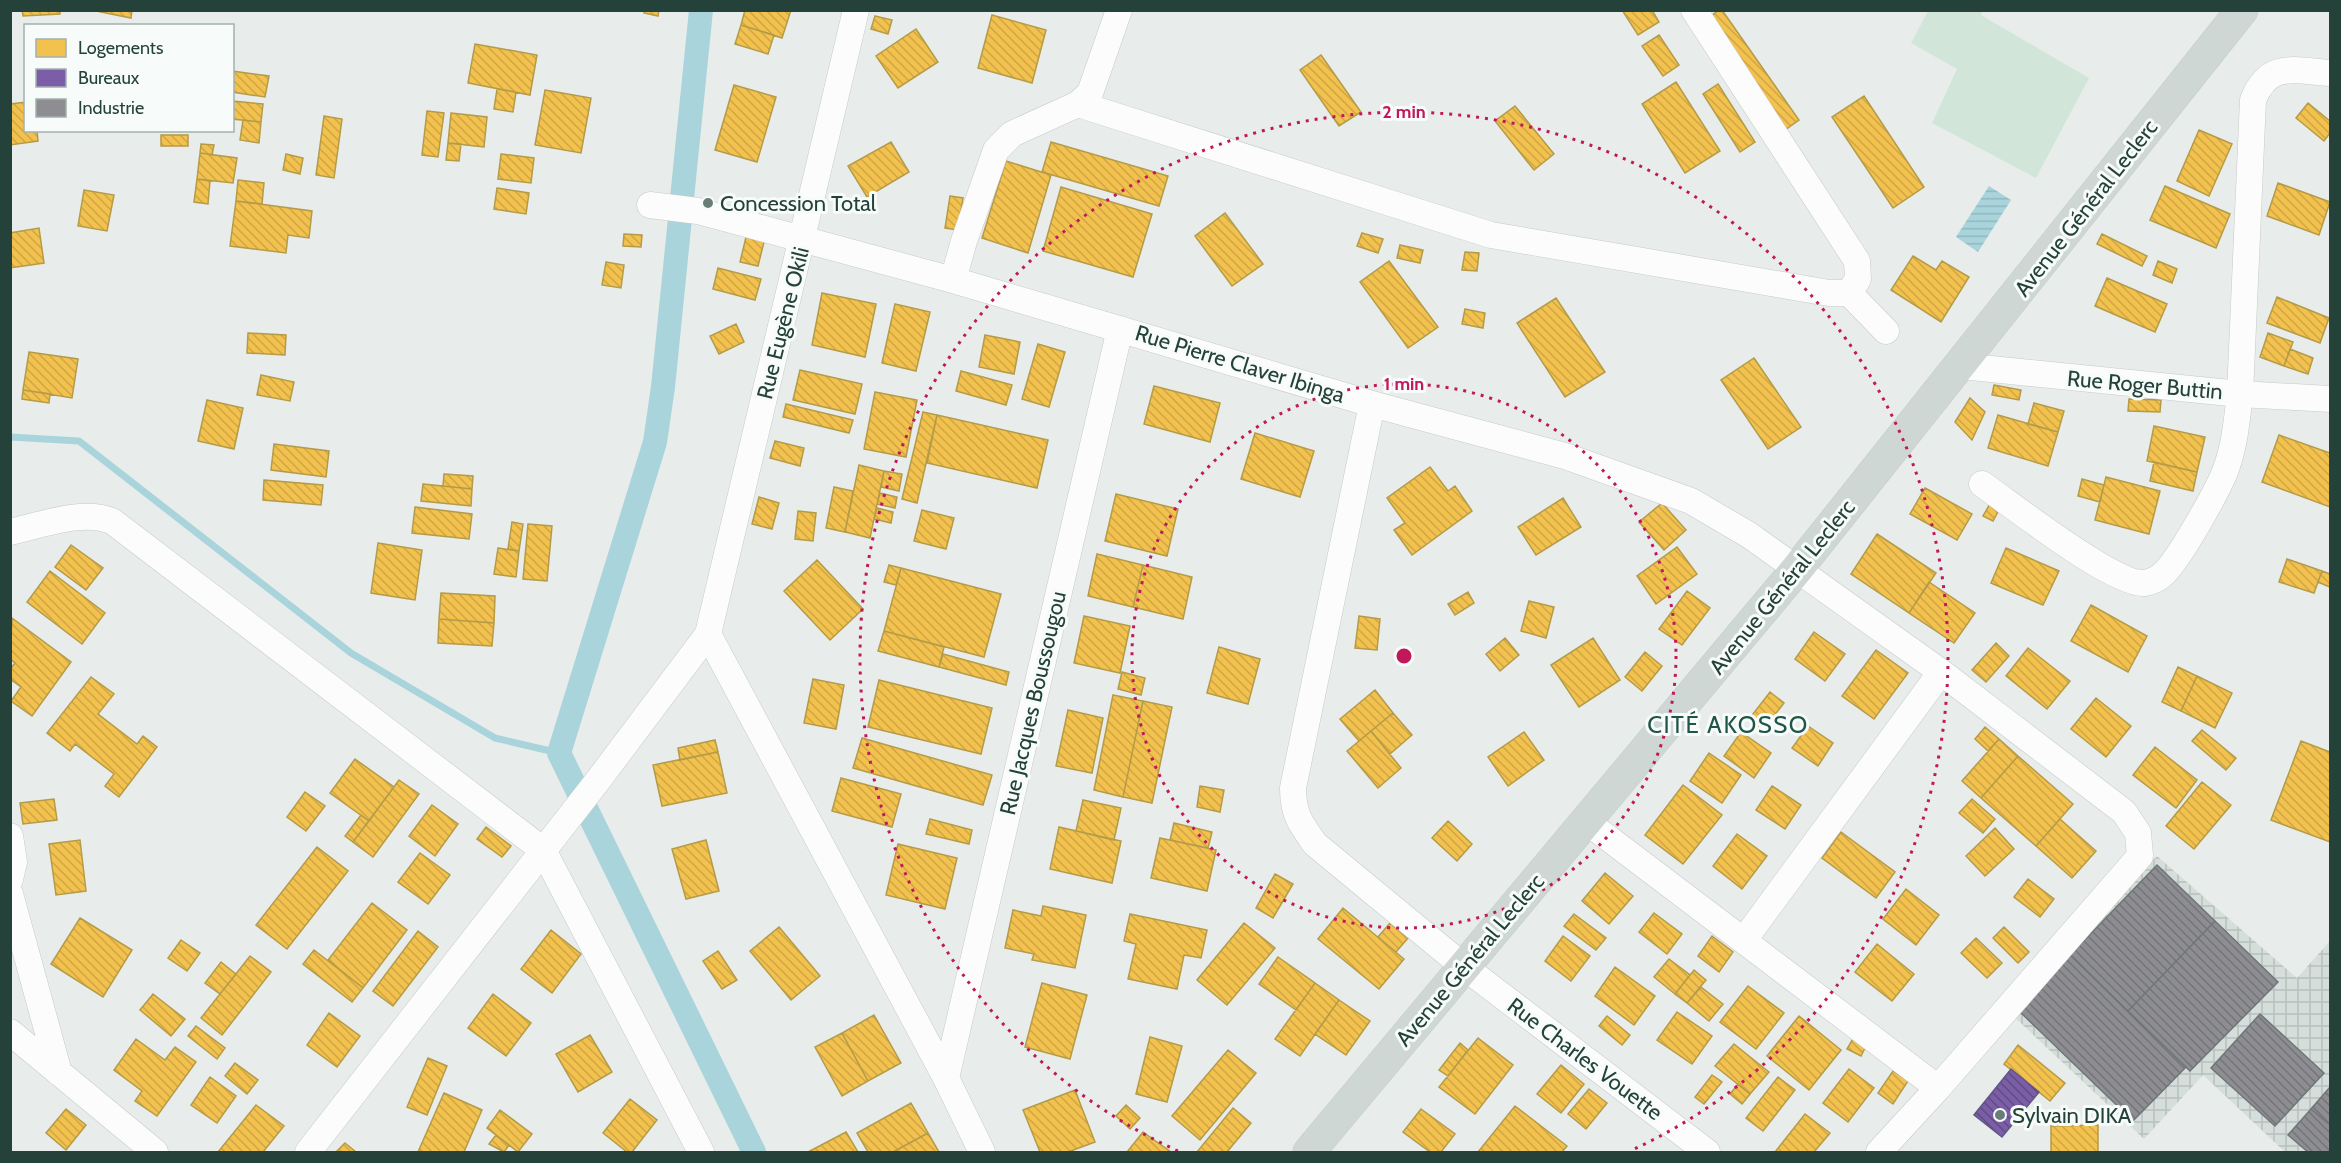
<svg xmlns="http://www.w3.org/2000/svg" width="2341" height="1163" font-family="Cabin,sans-serif">
<style>
.industrial{fill:url(#industrial-grid)}
.pitch{fill:#d1e6d8}
.water{fill:url(#water-rules)}
.homes{fill:url(#homes-back-hatch);stroke:#b49b48;stroke-width:1.5}
.offices{fill:url(#offices-back-hatch);stroke:#615686;stroke-width:1.5}
.industry{fill:url(#industry-back-hatch);stroke:#6e7678;stroke-width:1.5}
.lines{fill:none;stroke-linecap:round;stroke-linejoin:round}
.stream{stroke:#a9d4db;stroke-width:7}
.canal{stroke:#a9d4db;stroke-width:24}
.minor-casing{stroke:#c5cac8;stroke-width:27}
.major-casing{stroke:#c3ccc9;stroke-width:33}
.minor{stroke:#fcfcfc;stroke-width:26}
.major{stroke:#cfd7d5;stroke-width:32}
.ring{fill:none;stroke:#c2185b;stroke-width:3;stroke-dasharray:3 6}
.poi-dot{fill:#697e78;stroke:#f7fbf9;stroke-width:2}
.labels{text-anchor:middle;dominant-baseline:central;stroke-width:6;stroke-linejoin:round;paint-order:stroke}
.poi-label{font-size:22px;fill:#24423a;stroke:#f7fbf9;text-anchor:start}
.street-label{font-size:22px;fill:#24423a;stroke:#f7fbf9}
.neighbourhood-label{font-size:24px;letter-spacing:1.5px;fill:#1f5548;stroke:#f7fbf9}
.centre{fill:#c2185b;stroke:#f7fbf9;stroke-width:3}
.ring-label{font-size:18px;text-anchor:middle;font-weight:bold;fill:#c2185b;stroke:#f7fbf9;stroke-width:6;stroke-linejoin:round;paint-order:stroke}
</style>
<defs>
<pattern id="industrial-grid" width="8" height="8" patternUnits="userSpaceOnUse" patternTransform="scale(1.5)"><rect width="8" height="8" fill="#d6dedb"/><path d="M0 4h8M4 0v8" fill="none" stroke="#b8c0bd"/></pattern>
<pattern id="water-rules" width="6" height="5" patternUnits="userSpaceOnUse" patternTransform="scale(1.5)"><rect width="6" height="5" fill="#a9d4db"/><path d="M0 2.5h6" fill="none" stroke="#91b7bd"/></pattern>
<pattern id="homes-back-hatch" width="6" height="6" patternUnits="userSpaceOnUse" patternTransform="scale(1.5)"><rect width="6" height="6" fill="#f2c14e"/><path d="M-1 5l2 2M0 0l6 6M5-1l2 2" fill="none" stroke="#cfa745"/></pattern>
<pattern id="offices-back-hatch" width="6" height="6" patternUnits="userSpaceOnUse" patternTransform="scale(1.5)"><rect width="6" height="6" fill="#7b5ea7"/><path d="M-1 5l2 2M0 0l6 6M5-1l2 2" fill="none" stroke="#5f4c82"/></pattern>
<pattern id="industry-back-hatch" width="6" height="6" patternUnits="userSpaceOnUse" patternTransform="scale(1.5)"><rect width="6" height="6" fill="#8d8d92"/><path d="M-1 5l2 2M0 0l6 6M5-1l2 2" fill="none" stroke="#737578"/></pattern>
</defs>
<rect width="100%" height="100%" fill="#e8edeb"/>
<path class="industrial" d="M2157,856L2297,978L2330,941V1152H2285L2203,1075L2144,1139L2009,1012Z"/>
<path class="pitch" d="M1928,11H1983L1981,15L2089,78L2036,178L1932,123L1957,69L1911,43Z"/>
<path class="water" d="M1989,186L2011,200L1978,252L1956,237Z"/>
<path class="homes" d="M22,10H60V14L23,16Z
M91,10H132L131,18Z
M644,10H659L658,16L644,13Z
M745,10H791L782,38L741,25Z
M1622,10H1652L1659,22L1638,35Z
M1719,10H1722L1799,120L1785,130L1707,19Z
M992,15L1046,30L1032,83L978,68Z
M875,16L892,20L888,34L871,29Z
M741,25L774,35L768,54L735,44Z
M916,29L938,62L898,88L876,56Z
M1659,35L1679,65L1663,76L1642,46Z
M475,44L537,55L530,95L468,83Z
M1321,55L1361,112L1339,126L1300,70Z
M232,71L269,76L265,97L232,92Z
M1676,82L1720,151L1685,173L1642,104Z
M1718,84L1755,142L1740,152L1703,94Z
M734,85L776,97L757,162L715,150Z
M497,89L516,92L513,112L494,109Z
M545,90L591,98L581,153L535,145Z
M1864,96L1924,187L1893,208L1832,117Z
M232,101L263,104L261,122L232,119Z
M26,102V130H37L38,141L10,145V104Z
M2308,103L2330,121V133L2324,141L2296,118Z
M1515,106L1554,154L1534,170L1495,121Z
M427,111L444,113L438,157L422,155Z
M451,113L487,117L484,147L448,143Z
M324,116L342,119L334,178L316,175Z
M243,120L261,122L259,143L240,140Z
M2199,130L2232,144L2209,196L2177,181Z
M161,135H188V146H161Z
M891,142L909,172L867,197L848,166Z
M1051,142L1168,176L1159,206L1042,172Z
M448,143L461,144L459,161L446,160Z
M201,144L214,145L212,155L200,153Z
M200,153L237,158L233,183L197,179Z
M286,154L303,158L300,174L283,170Z
M501,154L534,158L531,183L498,179Z
M1006,161L1051,175L1028,253L982,238Z
M197,179L210,181L208,204L194,202Z
M238,180L264,183L262,204L236,201Z
M2278,183L2330,202L2319,235L2267,216Z
M2165,186L2230,214L2216,248L2150,220Z
M1061,187L1152,214L1133,277L1043,251Z
M497,188L529,193L526,214L494,209Z
M84,190L114,195L107,231L78,226Z
M950,196L963,198L958,230L945,228Z
M236,201L312,211L309,238L288,235L286,253L230,246Z
M1225,213L1263,264L1232,286L1195,236Z
M39,228L44,263L10,268V233Z
M747,233L765,238L758,266L740,262Z
M1362,233L1383,239L1378,253L1357,246Z
M624,234L642,235L641,247L623,246Z
M2102,234L2147,256L2142,266L2097,244Z
M1400,245L1423,250L1420,263L1397,258Z
M1465,252L1479,253L1477,271L1462,270Z
M1913,256L1936,270L1942,261L1969,277L1941,322L1891,290Z
M1389,261L1438,327L1408,348L1360,282Z
M2158,261L2177,269L2172,283L2153,275Z
M606,262L624,265L621,288L602,285Z
M718,268L761,279L755,300L713,289Z
M2107,278L2167,304L2155,332L2095,306Z
M822,293L876,304L865,357L812,345Z
M2277,297L2329,318L2320,343L2267,323Z
M1556,298L1605,372L1565,397L1517,323Z
M895,304L930,312L916,371L882,363Z
M1465,309L1485,313L1483,328L1462,324Z
M736,324L744,342L719,354L710,336Z
M248,333L286,335L285,355L247,353Z
M2268,333L2293,342L2284,366L2260,357Z
M985,335L1020,342L1014,374L979,367Z
M1038,344L1065,352L1049,407L1022,399Z
M2290,349L2313,358L2308,374L2284,366Z
M29,352L78,359L72,398L23,390Z
M1754,358L1801,427L1768,449L1721,380Z
M800,370L862,384L855,414L793,400Z
M961,371L1012,385L1006,405L956,391Z
M261,375L294,382L290,401L257,395Z
M1994,385L2021,390L2019,400L1992,395Z
M1154,386L1220,403L1210,442L1144,424Z
M23,390L50,394L49,403L22,399Z
M875,392L917,400L906,457L864,449Z
M1970,398L1985,412L1972,440L1955,422Z
M2129,399L2161,400L2160,412L2128,411Z
M207,400L243,408L234,449L198,441Z
M2034,403L2064,411L2058,432L2028,424Z
M786,404L853,420L849,433L783,417Z
M923,412L937,415L917,503L902,499Z
M937,415L1048,440L1037,488L927,463Z
M1998,415L2058,432L2048,466L1988,448Z
M2154,426L2205,437L2197,472L2147,461Z
M1255,433L1314,451L1300,497L1241,479Z
M2279,435L2330,453V507L2262,482Z
M775,441L804,448L800,466L770,458Z
M274,444L329,451L326,477L271,470Z
M2154,462L2197,472L2193,491L2150,481Z
M859,465L884,471L870,538L845,532Z
M1430,467L1448,491L1455,486L1472,511L1412,555L1394,530L1405,523L1387,498Z
M884,471L902,474L899,491L881,487Z
M444,474L473,476L472,489L443,486Z
M2106,477L2160,491L2149,534L2095,520Z
M2082,479L2104,485L2100,502L2078,496Z
M264,480L323,485L321,505L263,500Z
M423,484L472,489L471,506L421,501Z
M834,487L853,491L845,532L826,528Z
M1925,488L1972,514L1957,540L1910,514Z
M880,493L897,497L895,508L877,504Z
M1116,494L1178,509L1167,556L1105,541Z
M759,497L779,503L772,529L752,524Z
M1563,498L1581,527L1536,555L1518,527Z
M1991,502L2000,508L1993,521L1983,516Z
M1662,503L1686,530L1664,550L1639,522Z
M415,507L472,514L469,539L412,533Z
M877,508L893,512L891,523L874,519Z
M922,510L954,518L946,549L914,541Z
M798,511L816,513L813,541L795,539Z
M512,522L523,524L519,551L508,549Z
M528,524L552,526L547,581L523,579Z
M1877,534L1936,573L1909,613L1851,574Z
M378,543L422,550L415,600L371,593Z
M71,545L103,568L86,590L55,567Z
M1677,547L1697,574L1656,604L1637,576Z
M498,548L519,551L516,577L494,574Z
M2006,548L2059,571L2043,605L1991,583Z
M1097,554L1143,565L1133,607L1088,596Z
M2287,559L2322,571L2314,593L2279,582Z
M817,560L863,609L830,640L784,591Z
M889,565L901,568L896,585L884,582Z
M1143,565L1192,577L1183,619L1133,607Z
M901,568L1001,594L984,657L884,631Z
M50,571L105,613L82,644L27,602Z
M2322,571L2330,574V587L2318,582Z
M1929,582L1975,613L1954,643L1909,613Z
M1687,591L1710,608L1682,645L1659,629Z
M1468,592L1474,603L1455,615L1448,604Z
M441,593L495,596L494,623L439,619Z
M1529,601L1554,607L1546,638L1521,631Z
M2091,605L2147,636L2128,672L2071,641Z
M1084,616L1130,626L1120,673L1074,663Z
M1359,616L1380,619L1377,650L1355,648Z
M12,618L71,662L32,716L11,701L21,687L10,679V669L15,663L10,659Z
M439,619L494,623L492,646L438,643Z
M884,631L944,647L939,667L878,651Z
M1814,632L1845,654L1825,681L1795,659Z
M1505,638L1519,655L1500,671L1486,654Z
M1593,638L1620,680L1579,707L1551,665Z
M1996,643L2009,656L1986,682L1972,670Z
M1219,647L1260,659L1248,704L1207,693Z
M2028,648L2070,681L2047,709L2006,676Z
M1876,650L1908,673L1874,719L1842,696Z
M1645,652L1662,666L1642,691L1625,677Z
M943,654L1009,672L1006,685L939,667Z
M2178,667L2197,676L2181,711L2162,702Z
M1122,672L1145,678L1141,695L1118,689Z
M2197,676L2232,693L2215,728L2181,711Z
M91,677L114,694L98,714L137,744L143,736L157,747L119,797L105,786L114,774L75,744L70,751L47,733Z
M813,679L844,685L836,729L804,723Z
M879,680L992,708L981,754L868,727Z
M1375,690L1393,713L1359,741L1340,719Z
M1770,692L1784,703L1763,730L1749,719Z
M1113,695L1143,701L1123,797L1094,790Z
M2096,698L2131,726L2106,757L2071,729Z
M1143,701L1172,707L1152,803L1123,797Z
M1068,710L1103,718L1092,773L1056,766Z
M1393,713L1412,735L1390,754L1371,731Z
M1808,726L1833,743L1818,766L1792,748Z
M1985,727L1999,739L1988,751L1975,739Z
M2202,730L2236,758L2226,770L2192,741Z
M1371,731L1401,768L1378,788L1347,751Z
M1524,732L1544,760L1508,786L1488,757Z
M1741,732L1771,753L1754,778L1724,756Z
M862,738L992,775L983,805L853,768Z
M1999,739L2018,756L1981,798L1962,781Z
M715,740L718,752L680,760L678,748Z
M2301,741L2330,752V842L2271,820Z
M2155,747L2197,780L2176,808L2133,775Z
M718,752L727,793L662,806L653,765Z
M1709,753L1741,775L1722,803L1690,781Z
M2018,756L2073,804L2036,846L1981,798Z
M355,759L394,787L369,821L330,793Z
M841,778L901,794L892,827L832,811Z
M399,780L419,794L373,857L353,842Z
M2202,782L2231,805L2194,849L2166,826Z
M1683,785L1722,815L1683,864L1645,835Z
M1200,786L1224,790L1220,812L1197,807Z
M1772,786L1801,805L1785,829L1756,810Z
M305,792L325,806L306,831L287,817Z
M54,799L57,820L23,824L20,803Z
M1972,799L1995,819L1983,833L1959,813Z
M1083,800L1121,808L1114,840L1076,831Z
M432,805L458,824L435,856L409,836Z
M361,815L369,821L353,842L345,836Z
M930,819L972,830L969,844L926,834Z
M2060,819L2096,851L2072,878L2036,846Z
M1448,821L1472,844L1457,861L1432,838Z
M1174,823L1212,832L1208,848L1170,840Z
M486,827L511,846L502,857L477,839Z
M1059,827L1121,841L1112,883L1050,869Z
M1995,828L2014,849L1985,876L1966,856Z
M1841,832L1895,872L1876,898L1822,858Z
M1737,834L1767,856L1742,889L1713,866Z
M1160,838L1216,850L1207,891L1151,878Z
M80,840L86,891L56,895L49,844Z
M706,840L719,891L686,899L672,849Z
M898,844L957,858L945,909L886,895Z
M317,847L348,871L287,949L256,925Z
M420,853L450,875L428,904L398,882Z
M1605,873L1633,896L1609,924L1582,901Z
M1275,874L1293,884L1273,918L1256,908Z
M2028,879L2054,899L2040,917L2014,897Z
M1906,889L1939,915L1916,945L1883,919Z
M372,903L407,930L363,988L328,960Z
M1043,906L1086,915L1075,968L1032,960L1034,954L1005,948L1013,910L1041,916Z
M1343,908L1404,959L1379,989L1318,939Z
M1654,913L1682,934L1667,954L1639,932Z
M1130,914L1207,930L1201,958L1184,955L1177,989L1128,979L1136,944L1124,941Z
M1574,914L1606,938L1596,950L1564,926Z
M80,918L132,950L103,997L51,964Z
M1244,923L1275,948L1227,1005L1197,980Z
M1390,923L1408,938L1396,952L1378,937Z
M779,927L820,976L791,1000L750,951Z
M2004,927L2029,952L2018,963L1993,938Z
M551,930L581,954L552,993L521,969Z
M418,931L438,947L393,1006L373,991Z
M1563,936L1590,956L1571,981L1545,961Z
M1712,936L1733,952L1719,972L1698,956Z
M1976,938L2002,963L1987,978L1961,953Z
M181,940L200,953L187,971L168,958Z
M1877,944L1914,974L1892,1001L1855,972Z
M314,950L363,988L352,1002L303,964Z
M718,951L737,980L722,989L703,961Z
M250,956L271,972L222,1035L201,1018Z
M1278,957L1315,983L1296,1010L1259,984Z
M1669,959L1690,975L1675,994L1654,977Z
M221,962L236,974L220,994L205,983Z
M1615,967L1655,996L1634,1025L1595,996Z
M1694,970L1706,980L1687,1003L1675,994Z
M1042,983L1087,995L1070,1059L1025,1047Z
M1315,983L1339,1000L1300,1056L1275,1039Z
M1748,986L1784,1013L1756,1049L1720,1022Z
M1701,987L1723,1004L1709,1021L1687,1003Z
M153,994L185,1019L171,1036L140,1010Z
M493,994L531,1023L506,1056L468,1028Z
M1339,1000L1370,1021L1346,1055L1315,1034Z
M1677,1012L1712,1036L1692,1064L1657,1040Z
M329,1013L360,1036L337,1067L307,1045Z
M874,1015L901,1063L868,1081L842,1033Z
M1607,1016L1630,1035L1622,1045L1599,1026Z
M1799,1016L1841,1050L1809,1090L1767,1056Z
M196,1026L225,1048L217,1059L188,1036Z
M842,1033L868,1081L842,1096L815,1047Z
M590,1035L612,1072L578,1092L556,1054Z
M1150,1037L1182,1046L1167,1102L1136,1094Z
M1854,1037L1867,1044L1861,1056L1847,1049Z
M1478,1038L1513,1065L1475,1114L1439,1087Z
M136,1039L165,1060L175,1047L196,1062L157,1116L135,1101L142,1091L114,1070Z
M1460,1043L1468,1050L1448,1076L1439,1070Z
M1734,1044L1769,1072L1750,1094L1715,1066Z
M2018,1045L2065,1083L2050,1101L2004,1064Z
M1228,1050L1256,1073L1200,1140L1172,1116Z
M428,1058L447,1066L427,1115L407,1107Z
M235,1063L258,1080L247,1094L225,1076Z
M1561,1065L1584,1084L1561,1113L1537,1094Z
M1849,1069L1874,1088L1848,1122L1823,1103Z
M1893,1071L1908,1081L1893,1104L1878,1093Z
M1712,1075L1722,1082L1704,1104L1695,1097Z
M210,1077L236,1096L217,1123L191,1105Z
M1778,1077L1795,1090L1763,1131L1746,1118Z
M1738,1084L1750,1094L1742,1104L1730,1094Z
M1589,1089L1607,1103L1586,1129L1568,1114Z
M1075,1090L1095,1142L1068,1152H1040L1023,1110Z
M444,1093L482,1110L464,1152H418Z
M630,1099L657,1120L632,1152H627L603,1133Z
M911,1103L928,1133L893,1152H868L857,1133Z
M256,1105L284,1126L263,1152H218Z
M1126,1105L1140,1118L1130,1129L1116,1116Z
M1515,1106L1567,1146L1562,1152H1478Z
M1233,1108L1251,1123L1227,1152H1197Z
M66,1109L86,1125L66,1150L46,1133Z
M1421,1109L1455,1134L1441,1152H1430L1403,1132Z
M500,1110L532,1134L518,1152L487,1128Z
M1805,1114L1830,1133L1814,1152H1775Z
M2098,1125V1152H2051V1126Z
M846,1132L858,1152H808Z
M1143,1132L1171,1152H1127Z
M928,1133L939,1152H893Z
M496,1135L509,1145L504,1152L489,1144Z
M345,1143L356,1152H336Z"/>
<path class="offices" d="M2011,1069L2039,1092L2002,1137L1974,1115Z"/>
<path class="industry" d="M2157,865L2215,921L2128,1011L2070,955Z
M2215,921L2278,982L2190,1071L2128,1011Z
M2070,955L2186,1067L2133,1121L2017,1009Z
M2260,1014L2324,1073L2275,1126L2211,1068Z
M2330,1087V1125L2311,1109Z
M2311,1109L2330,1125V1152H2308L2288,1135Z"/>
<g class="lines">
<path class="stream" d="M10,437L79,441L351,653L495,738L559,753"/>
<path class="canal" d="M701,10L663,387L655,442L559,753L754,1152"/>
<g class="minor-casing">
<path id="minor" d="M1694,10L1857,261L1858,279L1849,293
M1078,104L1491,235L1829,293H1849L1886,331
M650,205L698,211L953,280L1372,404L1565,456L1691,501L1749,535L1941,672L2124,812L2138,833L2140,856L1938,1088L1879,1152
M953,280L964,241L996,150L1012,134L1078,104L1090,93L1119,10
M1961,366L2240,394L2330,399
M1372,404L1293,788C1293,814 1300,823 1315,844L1463,966L1707,1152
M1982,484C2011,504 2114,586 2145,583C2149,582 2158,579 2161,576C2177,564 2220,487 2227,466C2235,443 2237,418 2240,394L2253,100C2269,60 2295,71 2330,73
M10,532C42,525 82,509 112,521L543,850L701,1152
M708,634L946,1078L982,1152
M1587,822L1938,1088
M10,836L14,862L10,879
M10,894L59,1073
M1744,940L1941,672
M10,1032L155,1152
M946,1078L1120,329
M308,1152L596,783L708,634L856,10"/>
</g>
<g class="major-casing">
<path id="major" d="M1309,1152L1797,569L2242,10"/>
</g>
<use href="#minor" class="minor"/>
<use href="#major" class="major"/>
</g>
<g class="ring">
<circle cx="1404" cy="656" r="272"/>
<path d="M1178 1151A544 544 0 1 1 1630 1151"/>
</g>
<g class="poi-dot">
<circle cx="708" cy="203" r="6"/>
<circle cx="2000" cy="1115" r="6"/>
</g>
<g class="labels">
<g class="poi-label">
<text x="720" y="203">Concession Total</text>
<text x="2012" y="1115">Sylvain DIKA</text>
</g>
<g class="street-label">
<text transform="translate(2086 208) rotate(-52)">Avenue Général Leclerc</text>
<text transform="translate(783 323) rotate(-76)">Rue Eugène Okili</text>
<text transform="translate(1240 364) rotate(17)">Rue Pierre Claver Ibinga</text>
<text transform="translate(2145 385) rotate(5)">Rue Roger Buttin</text>
<text transform="translate(1782 587) rotate(-51)">Avenue Général Leclerc</text>
<text transform="translate(1033 703) rotate(-77)">Rue Jacques Boussougou</text>
<text transform="translate(1470 960) rotate(-50)">Avenue Général Leclerc</text>
<text transform="translate(1585 1059) rotate(37)">Rue Charles Vouette</text>
</g>
<g class="neighbourhood-label">
<text x="1728" y="724">CITÉ AKOSSO</text>
</g>
</g>
<circle cx="1404" cy="656" r="9" class="centre"/>
<g class="ring-label">
<text x="1404" y="118">2 min</text>
<text x="1404" y="390">1 min</text>
</g>
<rect width="2341" height="1163" fill="none" stroke="#24423a" stroke-width="24"/>
<rect x="24" y="24" width="210" height="108" fill="#f7fbf9" stroke="#a3b1ad" stroke-width="1.5"/>
<rect x="36" y="39" width="30" height="18" fill="#f2c14e" stroke="#a3b1ad" stroke-width="1.5"/>
<text x="78" y="54" font-size="18" fill="#24423a">Logements</text>
<rect x="36" y="69" width="30" height="18" fill="#7b5ea7" stroke="#a3b1ad" stroke-width="1.5"/>
<text x="78" y="84" font-size="18" fill="#24423a">Bureaux</text>
<rect x="36" y="99" width="30" height="18" fill="#8d8d92" stroke="#a3b1ad" stroke-width="1.5"/>
<text x="78" y="114" font-size="18" fill="#24423a">Industrie</text>
</svg>
